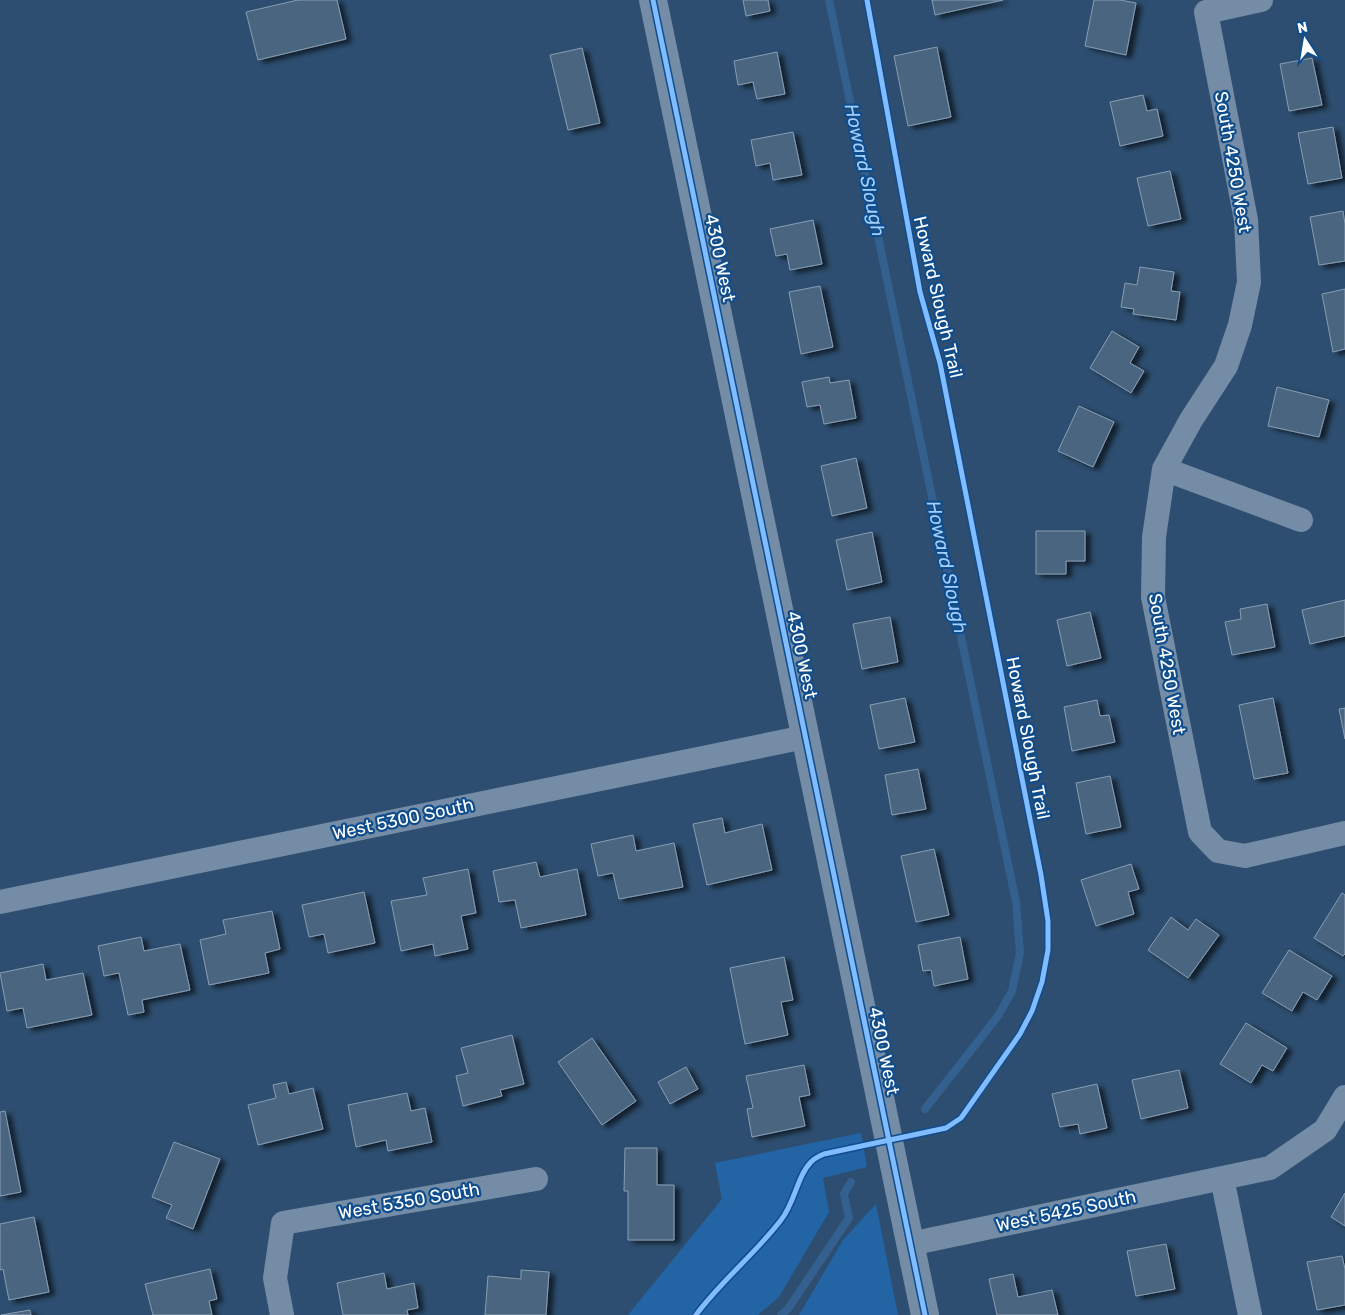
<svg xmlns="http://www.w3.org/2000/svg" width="1345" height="1315" font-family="Rubik,sans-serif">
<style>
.green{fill:#2364a5}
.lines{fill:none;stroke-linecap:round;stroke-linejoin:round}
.stream{stroke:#33608e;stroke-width:8}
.building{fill:#4a6580;stroke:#889db3;filter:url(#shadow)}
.minor{stroke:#748ca5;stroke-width:24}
.tertiary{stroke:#748ca5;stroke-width:28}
.cycleway-casing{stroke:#104d8d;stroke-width:8}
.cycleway{stroke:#80bcff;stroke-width:5}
.labels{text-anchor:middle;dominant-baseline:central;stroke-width:4.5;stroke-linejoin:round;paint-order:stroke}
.street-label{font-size:18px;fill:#fff;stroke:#104d8d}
.water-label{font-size:19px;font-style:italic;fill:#a3cffa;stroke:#104d8d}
</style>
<defs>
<filter id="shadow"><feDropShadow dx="5.5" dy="3" stdDeviation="2.5" flood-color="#0009"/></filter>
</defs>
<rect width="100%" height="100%" fill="#2d4e70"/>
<path class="green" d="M861,1133L867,1167L823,1178L829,1212L779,1297L758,1315H628L722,1199L715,1163Z
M876,1204L898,1315H799L843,1240Z"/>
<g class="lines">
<path class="stream" d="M829,0L1016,902L1020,953L1012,991L998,1016L925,1109
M781,1315L788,1309L849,1218L844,1194L851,1182"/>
</g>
<path class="building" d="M298,0H337L346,39L258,60L246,12Z
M743,0H768L770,11L746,16Z
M932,0H1003L935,15Z
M1094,0H1120L1136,3L1126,55L1085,46Z
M937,47L951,117L908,126L894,56Z
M582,48L600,123L568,130L550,55Z
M777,52L785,94L757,99L753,82L738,85L734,61Z
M1312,58L1322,105L1289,111L1280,64Z
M1143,95L1147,111L1157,109L1163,136L1120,146L1110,102Z
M1333,127L1342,178L1308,184L1298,133Z
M793,132L802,175L773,180L770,163L756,166L751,140Z
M1170,171L1181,219L1148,226L1137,178Z
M1343,211L1345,224V261L1319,265L1310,217Z
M813,220L822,264L790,270L787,254L776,256L770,229Z
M1140,267L1174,272L1171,291L1180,292L1176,320L1133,314L1134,309L1121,307L1125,283L1137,285Z
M820,286L833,347L801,354L789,292Z
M1345,289V349L1333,352L1322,294Z
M1112,331L1139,347L1130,363L1144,371L1131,393L1090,368Z
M829,377L830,383L849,380L856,418L824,424L820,405L807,407L802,382Z
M1277,387L1329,400L1319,437L1268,426Z
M1079,406L1114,422L1093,467L1058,451Z
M856,458L867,508L832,516L821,466Z
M1036,531H1085V561H1066V574H1036Z
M872,532L882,582L847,590L836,540Z
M1345,600V636L1310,644L1302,610Z
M1267,604L1275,647L1232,655L1225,622L1241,619L1240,609Z
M1090,612L1101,658L1067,666L1057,620Z
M890,617L898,662L862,669L853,624Z
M905,698L915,742L879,749L870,705Z
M1273,698L1288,773L1254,779L1239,705Z
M1097,700L1100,716L1109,715L1115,742L1072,751L1064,707Z
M1345,708V739L1339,709Z
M918,769L926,809L892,815L885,775Z
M1110,776L1121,827L1086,834L1076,783Z
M722,818L725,833L762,824L772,870L707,885L693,824Z
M633,835L636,851L674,843L683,887L619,899L613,873L598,876L591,844Z
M934,849L949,915L916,922L901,856Z
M536,862L540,877L577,869L586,915L521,928L515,900L499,902L493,871Z
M1131,864L1139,889L1128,892L1134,914L1096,926L1081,880Z
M468,869L476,913L461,916L468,949L435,956L433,944L401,951L391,901L427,895L423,878Z
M364,892L375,943L328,953L324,934L309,937L302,905Z
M1342,893L1345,895V954L1343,956L1314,938Z
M272,911L280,949L265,953L269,973L209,985L200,940L226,934L223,920Z
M1171,917L1188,930L1196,919L1219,935L1188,978L1148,950Z
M141,937L144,951L180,944L190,990L142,1000L144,1012L128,1015L119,973L104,976L98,946Z
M960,937L968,979L934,986L931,970L923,971L918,945Z
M1289,950L1332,976L1317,1000L1303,992L1292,1011L1262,993Z
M784,957L793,1000L781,1002L788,1035L745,1044L730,968Z
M43,964L46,980L83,973L92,1015L27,1028L23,1008L7,1011L0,973Z
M1246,1023L1287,1048L1273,1071L1262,1065L1251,1083L1220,1064Z
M512,1035L524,1084L500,1090L502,1096L463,1106L456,1076L468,1073L461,1048Z
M592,1038L636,1101L602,1125L558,1062Z
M804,1065L810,1095L799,1097L805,1126L752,1137L747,1109L753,1108L746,1076Z
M686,1067L698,1089L670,1104L658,1082Z
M1179,1070L1188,1108L1141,1119L1132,1080Z
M286,1082L289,1094L313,1088L323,1129L258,1145L248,1105L276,1098L273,1085Z
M1097,1084L1107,1128L1080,1134L1078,1124L1060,1127L1052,1094Z
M407,1093L411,1111L425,1108L432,1142L388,1151L386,1140L356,1147L348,1105Z
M5,1111L21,1192L0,1196V1112Z
M174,1142L220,1159L193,1229L166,1218L172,1205L152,1197Z
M625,1148H657V1185H674V1240H628V1191H624Z
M1345,1193V1226L1331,1217Z
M34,1217L49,1292L9,1300L3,1269L0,1270V1224Z
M1166,1244L1175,1289L1136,1296L1127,1251Z
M1342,1256L1345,1269V1305L1317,1310L1307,1262Z
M210,1269L217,1299L209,1301L212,1315H153L145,1284Z
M521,1270L549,1272L546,1315H485L488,1276L521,1279Z
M384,1273L387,1289L414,1283L418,1308L407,1310L408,1315H343L337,1283Z
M1013,1274L1018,1297L1052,1290L1058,1315H997L989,1279Z
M30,1310L31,1315H1Z"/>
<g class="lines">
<path class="minor" d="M1261,0L1206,12L1246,220L1249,282L1240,325L1226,366L1191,420L1164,469L1154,537L1153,597L1200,832L1218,851L1245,856L1345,833
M1164,469L1301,520
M0,902L805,737
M1222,1178L1250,1315
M910,1244L1270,1168L1325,1130L1345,1097
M282,1315L275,1278L283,1223L536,1179"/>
<path class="tertiary" d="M653,0L925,1315"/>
<g class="cycleway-casing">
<path id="cycleway" d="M653,0L925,1315
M696,1315C721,1281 755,1254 781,1220C795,1203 797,1176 811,1162C814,1159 819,1156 824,1154L946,1128L961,1118L1020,1034L1032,1011L1042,982L1048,950V921L1041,875L940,363L920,292L867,0"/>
</g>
<use href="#cycleway" class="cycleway"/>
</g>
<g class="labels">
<g class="street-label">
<text transform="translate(1233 162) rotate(80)">South 4250 West</text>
<text transform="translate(720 258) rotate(78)">4300 West</text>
<text transform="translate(938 297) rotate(77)">Howard Slough Trail</text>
<text transform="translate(802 655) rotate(78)">4300 West</text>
<text transform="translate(1167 664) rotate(80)">South 4250 West</text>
<text transform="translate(1028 738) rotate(79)">Howard Slough Trail</text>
<text transform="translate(403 819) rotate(-12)">West 5300 South</text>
<text transform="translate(884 1051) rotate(78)">4300 West</text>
<text transform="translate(409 1201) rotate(-10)">West 5350 South</text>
<text transform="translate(1066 1211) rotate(-12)">West 5425 South</text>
</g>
<g class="water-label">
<text transform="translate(865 170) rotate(78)">Howard Slough</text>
<text transform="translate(947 567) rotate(78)">Howard Slough</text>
</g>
</g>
<g transform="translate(1305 40) rotate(348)" stroke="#104d8d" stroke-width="4" paint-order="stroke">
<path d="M0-4L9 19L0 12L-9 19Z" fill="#ffffff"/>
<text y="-8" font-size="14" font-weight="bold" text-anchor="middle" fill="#ffffff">N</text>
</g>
</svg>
